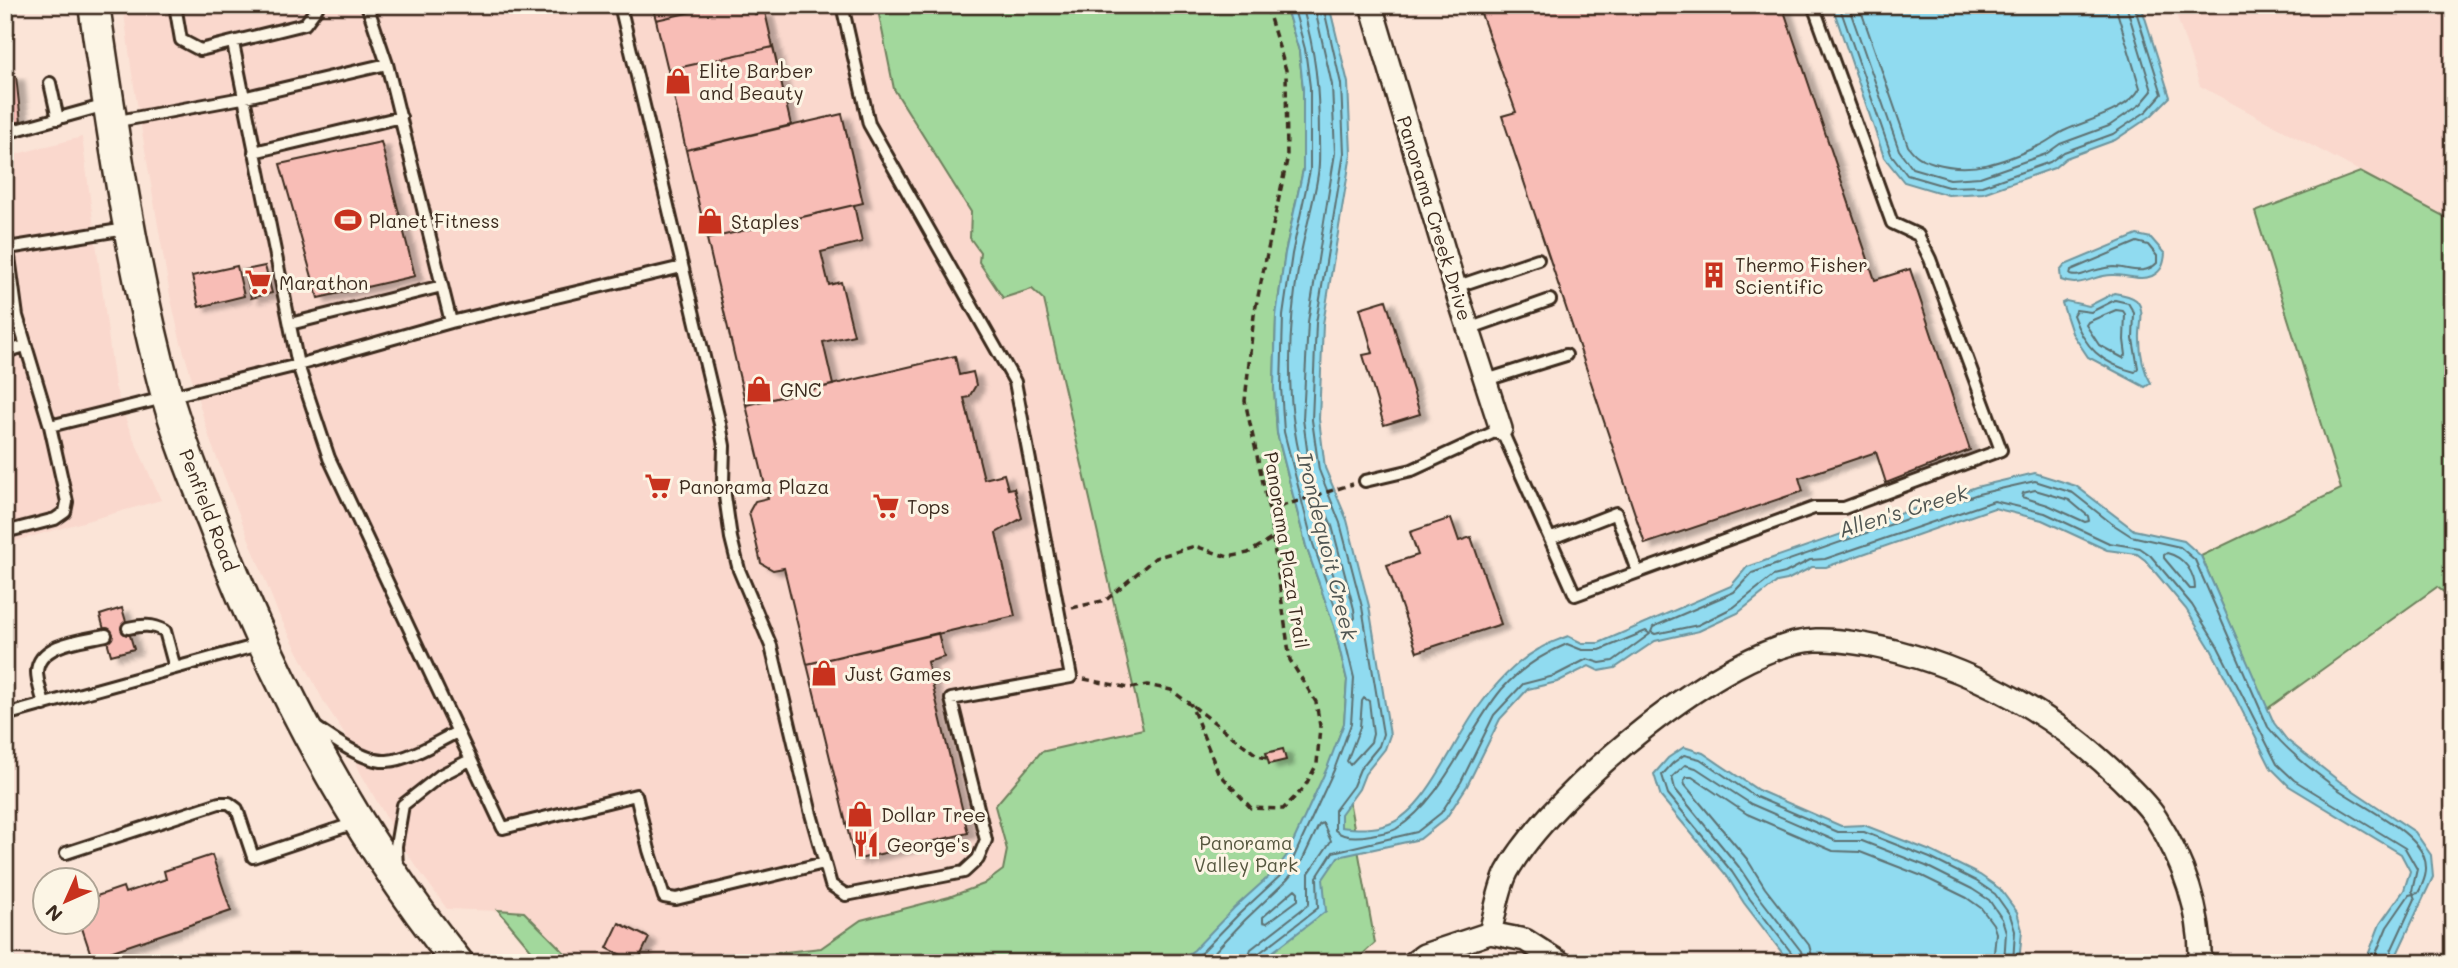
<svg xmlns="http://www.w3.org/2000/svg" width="2458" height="968" font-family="Mali,sans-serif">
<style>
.built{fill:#fad8cd}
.green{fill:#a2d89c;stroke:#6e815d;stroke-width:2}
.water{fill:#90dbf0;stroke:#6e949c;stroke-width:2}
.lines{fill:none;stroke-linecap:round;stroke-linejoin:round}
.shore{stroke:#5d7172;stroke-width:2}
.building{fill:#f8bdb6;stroke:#3b2a1e;stroke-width:2;filter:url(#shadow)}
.service-casing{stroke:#3b2a1e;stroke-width:16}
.minor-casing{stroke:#3b2a1e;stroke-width:26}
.secondary-casing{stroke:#3b2a1e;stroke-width:35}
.path{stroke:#3b2a1e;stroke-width:3.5;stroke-dasharray:7 5;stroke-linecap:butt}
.service{stroke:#fcf5e5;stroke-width:10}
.minor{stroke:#fcf5e5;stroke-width:21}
.secondary{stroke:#fcf5e5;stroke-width:30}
.labels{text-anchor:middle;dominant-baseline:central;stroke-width:6;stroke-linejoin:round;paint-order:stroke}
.poi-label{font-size:19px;fill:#3b2a1e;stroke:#fcf5e5;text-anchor:start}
.street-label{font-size:19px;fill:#3b2a1e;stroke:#fcf5e5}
.park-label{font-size:19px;fill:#55563e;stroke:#fcf5e5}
.water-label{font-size:21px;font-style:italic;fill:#505652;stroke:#fcf5e5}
</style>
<defs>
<filter id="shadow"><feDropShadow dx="8" dy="4.5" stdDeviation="2" flood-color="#0004"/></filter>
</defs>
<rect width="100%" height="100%" fill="#fbe4d7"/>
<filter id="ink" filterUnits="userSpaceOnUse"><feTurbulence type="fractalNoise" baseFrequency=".0143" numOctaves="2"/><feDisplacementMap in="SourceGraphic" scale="14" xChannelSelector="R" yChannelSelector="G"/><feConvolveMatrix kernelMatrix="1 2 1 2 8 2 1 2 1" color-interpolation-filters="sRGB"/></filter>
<g filter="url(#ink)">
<path class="built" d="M123,5H877L894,89L971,213L970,238L1044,300L1143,729L1041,752L995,806L1007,850L1003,870L984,884L949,897L861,920L821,948L687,963H575L524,912L447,909L406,852L360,772L345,734L325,704L278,613L211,443L180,339L170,295L132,74Z
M2173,5H2453V221L2200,86Z
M82,137L115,386L128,426L161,500L5,544V157Z"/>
<path class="green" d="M877,5H1285L1299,51L1303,88V170L1285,253L1276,316L1274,387L1277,433L1306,546L1334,626L1347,680L1344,724L1338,739L1375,943L1353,963H687L821,948L861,920L949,897L984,884L1003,870L1007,850L995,806L1041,752L1143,729L1044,300L1032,289L1003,298L979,262L980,252L970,238L971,212L894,89Z
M2360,172L2453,221V599L2437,587L2267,709L2201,556L2341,489L2255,212Z
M498,910L524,912L575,963H542Z"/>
<path class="water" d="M1285,5H1329L1348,83L1351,154L1323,324L1319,419L1325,468L1347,520L1369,606L1390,735L1385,749L1365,774L1359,789L1341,814V827C1357,829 1373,830 1389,824C1426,811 1454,740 1477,709C1493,687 1515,662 1539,649C1548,643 1559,640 1568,636L1582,643H1599L1731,586L1747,567L1976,487L2035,473L2076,486L2134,530L2184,541L2201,556L2274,723L2287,740L2339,781L2415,832L2431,855L2433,877L2397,954L2395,963H2365L2380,924L2404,890L2410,871L2401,854L2289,786L2271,768L2212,651L2186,609L2145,560L2137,554L2107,550L2042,520L1994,508L1826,567H1812L1787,580L1777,582L1738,613L1699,631L1655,641L1615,668L1599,671L1589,666L1557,682L1528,689L1500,719L1467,786L1446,818L1420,839L1338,857L1323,879L1326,911L1258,963H1175L1194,950L1234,908L1275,871L1287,855L1327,768L1344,723L1347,680L1334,626L1306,546L1277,433L1274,387L1276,316L1285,253L1303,170V88L1299,51Z
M1832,5H2141L2170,97L2151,116L2115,140L2066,158L2054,168L1983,193L1948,195L1904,182L1884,157Z
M2137,235L2151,238L2165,254C2164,264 2162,271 2152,276C2141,281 2126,275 2114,275C2094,274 2081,289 2061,280L2060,271L2065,265Z
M2114,293C2121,294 2130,295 2136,300C2146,310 2139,326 2140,339C2140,354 2144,371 2151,383L2145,387L2088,357L2072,333L2062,303L2066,301L2089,306Z
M1684,747L1703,753L1758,790L1841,826L1864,825L1933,852L1980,875L2000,889L2017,912L2022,930L2019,963H1790L1744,903L1727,876L1661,797L1654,774L1668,758Z"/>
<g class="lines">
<path class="shore" d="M1302,5C1316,55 1319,86 1319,137C1319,149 1320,162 1318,174C1314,202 1305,230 1300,258C1288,326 1284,397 1302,465L1305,467L1309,464L1303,419L1308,322L1335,153L1332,85L1314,5
M1839,5L1891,154L1907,175L1948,187L1982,186L2050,162L2064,152L2113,134L2147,111L2162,94L2134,5
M1848,5L1899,150L1912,168L1950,179L1980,177L2046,154L2060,144L2109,126L2141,104L2152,91L2126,5
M1859,5L1908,146C1916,157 1921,159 1934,163C1972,174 2003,162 2038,146C2048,142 2056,134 2066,130C2088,120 2128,111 2140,88L2115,5
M2137,242L2148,245L2157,256V263C2144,276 2130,268 2114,267C2108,267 2102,269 2097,270C2086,272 2080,278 2070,275L2071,270Z
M2115,300L2128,303L2134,313L2133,339L2138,368L2135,372C2102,364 2084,347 2073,315L2076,310L2091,312Z
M2116,310L2123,311L2125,314L2124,340L2126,355L2123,358L2099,345L2086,325L2088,322Z
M2035,481L2073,493L2111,523L2131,536L2180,547L2195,560L2268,727C2287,751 2312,770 2336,788C2360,805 2414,830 2424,857C2429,870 2424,882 2418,893L2414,894L2412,891L2417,869L2405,848L2294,780L2277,764L2218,647L2192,605L2150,555L2140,548L2109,543L2045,513L1994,501L1825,559L1810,560L1785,573L1773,576L1734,607L1698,625L1655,634L1651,632L1653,627L1734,592L1752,573L1978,494Z
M1310,482L1314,484L1332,526L1354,609L1355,618L1353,620L1348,618L1322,542L1308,486Z
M2035,490L2069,500L2088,516L2089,521L2085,522L2048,505L2022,497L2023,493Z
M2167,553C2184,557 2195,573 2195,589H2190L2164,558V555Z
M1364,698L1369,701L1373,734L1371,742L1350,765L1347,761L1360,727L1362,701Z
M1295,889L1298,892V900L1267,923L1263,922V917Z
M1188,963L1199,955L1239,914L1280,876L1293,859L1334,770L1351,724L1354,678L1341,624L1313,544L1284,432L1281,387L1283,316L1292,254L1310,170V87L1305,49L1293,5
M1204,963L1245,920L1287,880L1301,863L1319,825L1323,823L1331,841L1309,873V904L1251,949L1246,963
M1255,963L1258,954L1318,908L1317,877L1333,852L1417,832L1441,813L1461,782L1494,715L1523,684L1554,676L1587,659L1600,663L1613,661L1650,634L1646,631L1600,650H1582L1567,644C1543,654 1520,669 1502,689C1466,732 1445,798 1396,829C1389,833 1379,833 1371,835C1360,837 1343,838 1335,830V810L1353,786L1360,769L1379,746L1383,734L1362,607L1340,523L1319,470L1312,420L1316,323L1344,153L1341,84L1323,5
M1795,963L1794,956L1750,899L1732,872L1668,794L1662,775L1673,763L1684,755L1700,759L1754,796L1838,832H1864L1930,858L1976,881L1995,894L2010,915L2015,931L2013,963
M1804,963L1801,951L1757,894L1739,867L1675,789L1672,777L1685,765L1696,768L1751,804L1836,841H1862L1926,866L1972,889L1989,900L2002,919L2006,932L2004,963
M1814,963L1809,945L1765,888L1747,859L1685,785L1684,780L1687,777H1692L1747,814L1833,851L1860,852L1922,876L1967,898L1981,908L1993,924L1996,933L1993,963
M2372,963L2387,927L2409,895L2413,894L2415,899L2391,951L2389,963"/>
</g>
<path class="building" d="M652,5H722L656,20Z
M722,5H753L755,14L765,12L773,47L668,70L656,20Z
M1478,5H1782L1875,280L1910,269L1970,450L1886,483L1876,452L1799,478L1803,491L1645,544L1502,116L1516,112Z
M773,47L791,125L686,150L668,70Z
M16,76L21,122L5,124V77Z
M842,114L863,203L707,239L686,150Z
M381,142L415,276L318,298L280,164Z
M854,205L862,242L821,252L829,285L841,282L854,335L823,342L833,385L746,405L707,239Z
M237,266L244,296L199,307L192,276Z
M265,266L272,293L251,298L245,270Z
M1386,300L1420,414L1384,425L1363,355L1373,353L1360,308Z
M955,356L959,375L973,372L976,385L969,397L964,398L984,479L1004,474L1008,489L1014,488L1022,518L996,533L1015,616L807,664L784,568L773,570L761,563L749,512L755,501L768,498L746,405Z
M1451,518L1459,541L1471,537L1501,624L1417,652L1387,565L1418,555L1410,532Z
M122,608L134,649L111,655L100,615Z
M938,633L944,657L927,662L968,833L855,860L807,664Z
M1283,749L1286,760L1269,764L1266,753Z
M212,855L231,911L92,958L80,922H88V899L123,887L125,893L166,879L164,871Z
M619,923L649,938L637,963L607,948Z"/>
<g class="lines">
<g class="service-casing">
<path id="service" d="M175,5L181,40L200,50L305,24L317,8L316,5
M367,5L387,64L451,322
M620,5L720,424L724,446L723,482L731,538L739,570L771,646L811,814L831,885L846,895L964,872L978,859L986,840L951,699L1071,677L1015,382L869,124L842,5
M233,43L298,365L329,458L503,828L636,795L649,850L664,897L676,899L824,863
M50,83L58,119
M113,122L242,98L387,64
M5,133L106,105
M254,152L401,117
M5,227L17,316L50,426L67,502L65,512L55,519L5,532
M8,248L126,229
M1455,287L1538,259
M290,324L442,286
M1468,329L1550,300
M5,352L25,346
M1486,380L1566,355
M50,426L298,365L451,322L682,267
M1365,481L1412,470L1501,429L1575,595L1814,508H1844L2001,450L1930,259L1918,235L1892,223L1813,5
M1552,538L1616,513L1637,571
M128,628C142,625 152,624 165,631L175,668
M44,705C42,695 37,682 37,672C38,643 84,640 106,635
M5,715L262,644
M314,726C331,738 366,763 387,761C409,760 437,742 457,732
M66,853L219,803H229L237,809L253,857L358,822
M397,868L396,846L403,805L441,775L470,760"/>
</g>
<g class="minor-casing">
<path id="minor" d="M1371,5L1455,287L1501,429
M1490,933C1495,914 1498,890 1507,872C1549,796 1727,643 1816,640C1844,639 1872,645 1899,652C1983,674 2059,718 2121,779C2133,791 2147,804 2156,818C2183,860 2202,913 2200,963
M1413,963L1424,955L1490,933L1525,940L1561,963"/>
</g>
<g class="secondary-casing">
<path id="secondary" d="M94,5C113,136 132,268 167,396C179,438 196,480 212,520C272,679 352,830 458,963"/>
</g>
<path class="path" d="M1269,510L1353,484
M1072,608L1106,600L1155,558L1195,546L1228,557L1248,553L1273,538
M1084,679L1129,688L1147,685L1171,690L1191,705L1218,772L1251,808L1283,809L1304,788L1317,764L1320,726L1316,702L1290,660L1269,510L1245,401L1254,315L1287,160L1286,70L1266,5
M1193,706L1258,756L1267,758"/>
<use href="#service" class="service"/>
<use href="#minor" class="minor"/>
<use href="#secondary" class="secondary"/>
</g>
</g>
<defs>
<g id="shop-bare" transform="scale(2.1)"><path d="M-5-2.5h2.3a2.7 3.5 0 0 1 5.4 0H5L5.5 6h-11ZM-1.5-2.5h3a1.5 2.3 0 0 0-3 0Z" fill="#c8321e" stroke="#fcf5e5" stroke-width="2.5" paint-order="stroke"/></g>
<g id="stadium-bare" transform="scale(2.1)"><path d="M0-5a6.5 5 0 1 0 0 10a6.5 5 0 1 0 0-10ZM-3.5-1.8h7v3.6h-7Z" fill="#c8321e" stroke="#fcf5e5" stroke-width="2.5" paint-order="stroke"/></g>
<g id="building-bare" transform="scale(2.1)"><path d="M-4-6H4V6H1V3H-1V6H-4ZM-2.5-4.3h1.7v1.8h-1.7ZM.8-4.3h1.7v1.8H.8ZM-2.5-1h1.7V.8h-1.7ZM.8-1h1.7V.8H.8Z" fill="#c8321e" stroke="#fcf5e5" stroke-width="2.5" paint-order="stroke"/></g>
<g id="supermarket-bare" transform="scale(2.1)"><path d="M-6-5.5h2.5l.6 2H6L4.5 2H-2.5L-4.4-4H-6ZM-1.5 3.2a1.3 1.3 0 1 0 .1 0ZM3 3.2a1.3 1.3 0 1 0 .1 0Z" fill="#c8321e" stroke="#fcf5e5" stroke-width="2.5" paint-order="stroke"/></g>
<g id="restaurant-bare" transform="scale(2.1)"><path d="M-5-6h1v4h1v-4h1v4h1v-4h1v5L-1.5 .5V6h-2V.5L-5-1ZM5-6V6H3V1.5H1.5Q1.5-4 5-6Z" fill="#c8321e" stroke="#fcf5e5" stroke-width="2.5" paint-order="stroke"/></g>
</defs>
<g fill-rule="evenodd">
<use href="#shop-bare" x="678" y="81"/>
<use href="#stadium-bare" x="348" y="220"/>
<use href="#shop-bare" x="710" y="221"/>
<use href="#building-bare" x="1714" y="275"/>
<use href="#supermarket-bare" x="258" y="282"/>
<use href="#shop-bare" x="759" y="389"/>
<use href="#supermarket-bare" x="658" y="486"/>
<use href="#supermarket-bare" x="886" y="506"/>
<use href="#shop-bare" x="824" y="673"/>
<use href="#shop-bare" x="860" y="814"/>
<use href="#restaurant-bare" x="866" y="844"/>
</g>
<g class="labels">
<g class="poi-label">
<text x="699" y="70">Elite Barber<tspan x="699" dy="22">and Beauty</tspan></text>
<text x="369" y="220">Planet Fitness</text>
<text x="731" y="221">Staples</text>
<text x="1735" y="264">Thermo Fisher<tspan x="1735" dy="22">Scientific</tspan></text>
<text x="279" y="282">Marathon</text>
<text x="780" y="389">GNC</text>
<text x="679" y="486">Panorama Plaza</text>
<text x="907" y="506">Tops</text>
<text x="845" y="673">Just Games</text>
<text x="881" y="814">Dollar Tree</text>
<text x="887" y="844">George's</text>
</g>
<g class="street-label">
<text transform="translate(1435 218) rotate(73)">Panorama Creek Drive</text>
<text transform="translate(209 510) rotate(69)">Penfield Road</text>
<text transform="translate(1287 550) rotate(81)">Panorama Plaza Trail</text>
</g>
<g class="park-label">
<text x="1246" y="842">Panorama<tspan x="1246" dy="22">Valley Park</tspan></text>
</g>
<g class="water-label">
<text transform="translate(1903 510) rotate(-17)">Allen's Creek</text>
<text transform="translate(1328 546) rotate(76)">Irondequoit Creek</text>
</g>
</g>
<rect width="2458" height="968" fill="none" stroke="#fcf5e5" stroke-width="28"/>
<rect x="14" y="14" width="2430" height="940" fill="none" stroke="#3b2a1e" stroke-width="2.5" filter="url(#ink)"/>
<g transform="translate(66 901) rotate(225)"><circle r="33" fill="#fcf5e5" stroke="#afa495" stroke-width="2"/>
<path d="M0-5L12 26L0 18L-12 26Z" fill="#c8321e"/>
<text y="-10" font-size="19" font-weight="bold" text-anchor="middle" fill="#3b2a1e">N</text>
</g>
</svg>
